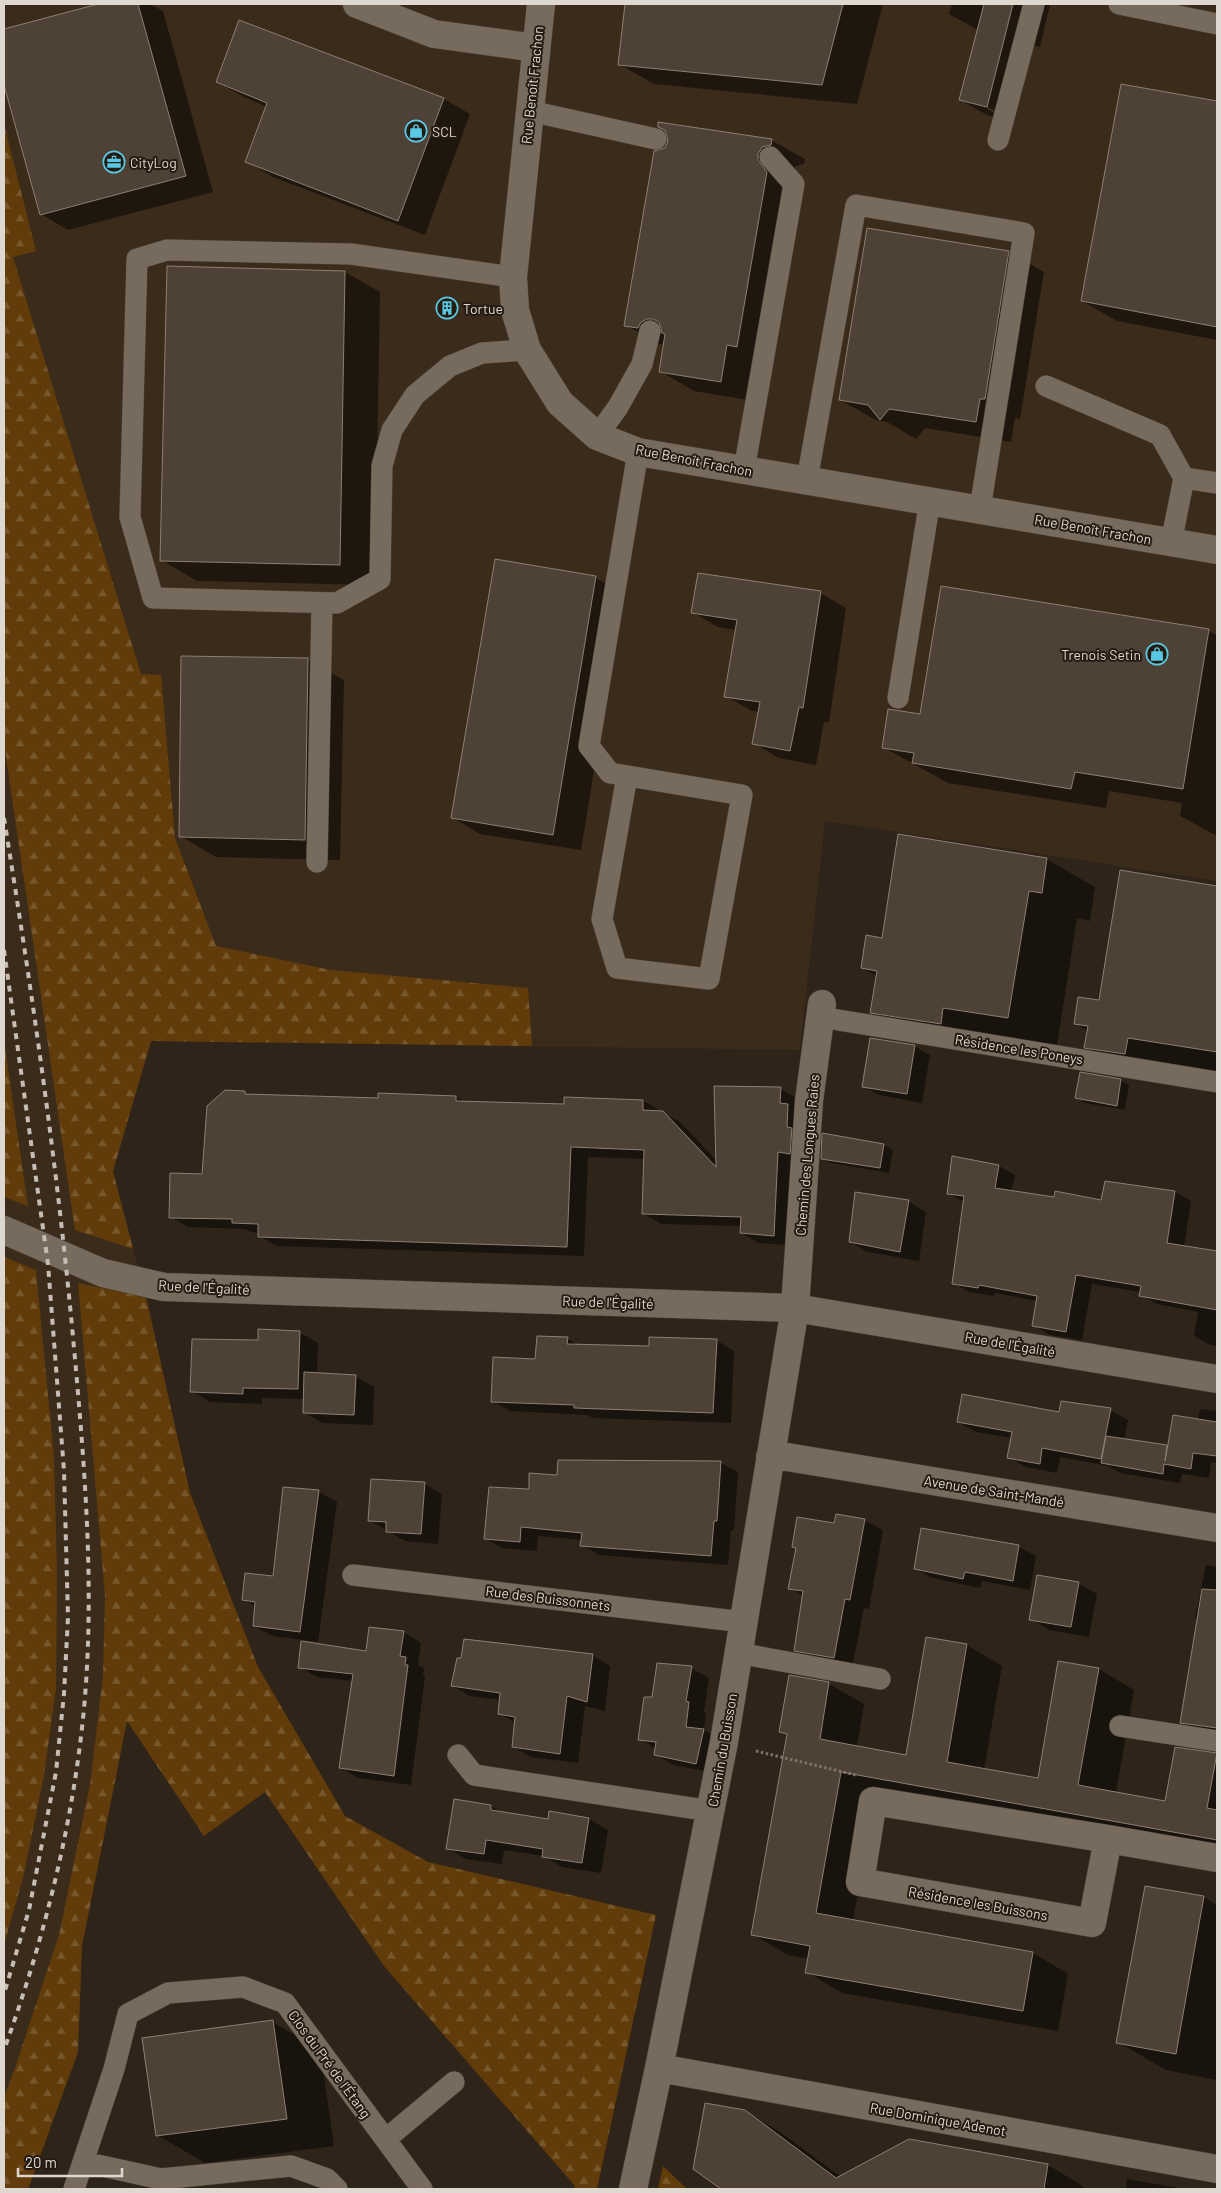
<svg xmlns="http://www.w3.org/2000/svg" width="1221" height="2193" font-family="Barlow,sans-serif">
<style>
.built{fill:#3a2b1b}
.forest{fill:url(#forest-firs)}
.shadow{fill:#0007}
.building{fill:#4e4237;stroke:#8d7f73}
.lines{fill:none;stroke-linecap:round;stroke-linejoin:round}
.service-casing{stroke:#4b4239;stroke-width:22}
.minor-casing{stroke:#4b4239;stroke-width:29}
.path{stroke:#7e746b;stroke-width:3;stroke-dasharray:2.5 2.5;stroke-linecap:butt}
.service{stroke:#776b5e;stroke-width:21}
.minor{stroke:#776b5e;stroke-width:28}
.rail{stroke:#c5beb6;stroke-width:4;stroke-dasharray:6 6;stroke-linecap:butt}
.labels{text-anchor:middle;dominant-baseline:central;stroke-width:4;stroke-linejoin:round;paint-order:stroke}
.street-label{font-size:14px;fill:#dfd8d1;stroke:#251b10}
.poi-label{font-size:14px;fill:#dfd8d1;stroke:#251b10;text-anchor:start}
</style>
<defs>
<pattern id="forest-firs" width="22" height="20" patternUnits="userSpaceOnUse" patternTransform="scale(1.25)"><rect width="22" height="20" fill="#613b09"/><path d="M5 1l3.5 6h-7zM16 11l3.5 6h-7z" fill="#77572c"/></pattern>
</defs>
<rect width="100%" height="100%" fill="#2f2419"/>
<path class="built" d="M4,4H1217V881L825,821L800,1050L151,1041L113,1171L146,1297L190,1493L258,1667L127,1720L82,1946L78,2052L28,2189H4Z"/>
<path class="forest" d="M4,124L36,251L13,257L141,674L161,675L175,838L216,946L331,970L528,988L532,1046L151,1041L113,1171L133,1249L75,1230L4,743Z
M4,1041L28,1206L4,1197Z
M4,1257L36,1270L54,1458L57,1574L56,1689L44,1775L24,1874L4,1945Z
M78,1283L146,1297L190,1493L258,1667L345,1816L428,1862L656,1915L597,2189H573L575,2186L384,1966L265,1792L204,1836L127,1721L82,1946L78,2052L28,2189H4V2097L14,2071L59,1935L90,1785L103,1676L105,1596Z
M663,2166L687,2189H658Z"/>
<path class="shadow" d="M103,4H150L163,11L213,192L68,230L41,214L4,80V30Z
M626,4H883L857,104L654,84L619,64Z
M952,4H1047L1050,5L1040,47L1033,45L1013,121L987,106V109L1006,120L987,115L960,100L978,30L949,14Z
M240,22L444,99L470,114L425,235L273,177L246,161L267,107L244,97L217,82Z
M1122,85L1217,102V340L1117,321L1082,301Z
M771,140L805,159L804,164L796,166L791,173L754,401L694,391L660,371L665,345L659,344L626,325L655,152Z
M1008,252L1044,272L1020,419L1015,418L1011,442L925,428L916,439L887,422L876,420L840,400Z
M169,268L345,272L380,292L375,585L197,581L161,560Z
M496,561L596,578L623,593L581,850L480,834L453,818Z
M942,587L1209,631L1217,635V836L1180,816L1182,803L1109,791L1106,808L948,783L883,747L921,715Z
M820,593L846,608L829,722H824L816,765L779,758L754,743L759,712L752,711L726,696L736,630L718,627L692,612Z
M183,657L308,660L344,680L340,860L216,857L180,836Z
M1046,859L1095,887L1090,921L1077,918L1057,1045L920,1040L872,1012L877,976L862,968Z
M1121,871L1217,887V1071L1175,1064L1173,1081L1133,1074L1085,1047L1088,1031L1075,1023L1100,1002Z
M914,1046L930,1055L922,1103L879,1095L863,1086Z
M1120,1080L1129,1085L1125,1110L1085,1103L1076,1097Z
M781,1089L798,1099L791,1245L759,1243L741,1233L742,1226L661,1224L644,1214L645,1159L588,1157L584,1256L277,1246L259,1236V1233L251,1232L245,1229L188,1227L171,1217L204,1176L245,1092L250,1096L379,1099L456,1097L466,1103L565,1106L566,1099L643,1101L680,1122L717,1161Z
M884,1145L893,1150L889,1173L831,1163L822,1158Z
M999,1166L1015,1175L1011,1192L1055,1198L1102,1201L1175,1192L1191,1201L1184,1247L1217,1253V1346L1210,1345L1194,1336L1198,1312L1157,1304L1141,1295V1292L1092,1284L1082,1340L1050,1335L1034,1325L1038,1301L995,1293L994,1296L969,1292L953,1283L964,1202L948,1193Z
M908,1201L926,1212L919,1261L868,1252L850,1242Z
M299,1332L318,1343L317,1374L355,1376L374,1387L373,1425L322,1423L304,1412V1399L262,1398V1404L210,1402L192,1391L259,1341Z
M567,1338L579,1346L650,1347L716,1340L734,1351L731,1423L593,1418L587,1415L510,1411L492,1401L536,1360Z
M1200,1409L1217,1411V1463L1211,1462L1209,1478L1182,1474L1180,1483L1120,1473L1109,1466L1060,1457L1057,1473L1026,1467L1008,1457L1012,1438L976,1432L958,1422L1110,1410L1128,1420L1124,1440L1168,1447L1198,1420Z
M721,1463L738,1472L734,1530L731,1531L728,1565L599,1555L582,1545V1540L538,1536L537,1551L502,1548L485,1538L530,1491Z
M372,1480L425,1484L442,1494L438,1544L405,1541L369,1520Z
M319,1492L337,1502L318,1642L273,1636L254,1626L256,1607L243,1599L274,1578Z
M864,1520L883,1530L869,1609L864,1608L852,1668L814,1661L795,1650L804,1596L790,1588L797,1549L793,1547L836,1524Z
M922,1529L1019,1547L1036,1556L1030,1590L982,1581L980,1588L932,1578L915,1568Z
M1206,1565L1217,1567V1734L1196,1730L1181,1722L1198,1620L1195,1618Z
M1038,1577L1079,1584L1097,1594L1089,1637L1049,1630L1031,1619Z
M404,1632L421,1643L418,1665L424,1668L423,1675L425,1676L411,1785L358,1778L341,1768L353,1681L317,1677L299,1667L367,1652Z
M927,1638L967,1645L1002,1666L984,1770L1039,1779L1059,1662L1099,1669L1134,1690L1116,1793L1166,1802L1216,1755H1217V1853L876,1792L853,1921L1033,1953L1068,1974L1058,2031L842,1993L807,1972L809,1959L788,1955L752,1934L788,1736L781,1732L829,1684L864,1704L857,1747L907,1756Z
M592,1655L610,1666L605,1711L585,1706L578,1763L531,1757L513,1747L516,1723L499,1713L501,1700L470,1696L452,1686Z
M691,1668L709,1678L704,1712L706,1713L704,1730L722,1740L714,1773L674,1765L656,1755V1749L640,1739L653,1699Z
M491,1806L503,1813L549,1820L550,1812L589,1819L608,1830L601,1873L562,1867L544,1856L504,1850L502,1864L466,1859L448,1848Z
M1146,1887L1204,1897L1217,1905V2080L1166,2070L1118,2042Z
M272,2022L320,2049L334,2146L205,2163L157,2135Z
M744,2111L780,2132L841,2177L909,2141L1048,2165L1083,2186V2189H723L694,2168Z
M1127,2179L1184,2189H1126Z"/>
<path class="building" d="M98,4H138L186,176L40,215L4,85V29Z
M625,4H843L822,85L618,65Z
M984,4H1013L987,107L959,100Z
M239,20L444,98L398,221L245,162L267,103L216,82Z
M1121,84L1217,101V327L1081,301Z
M658,122L772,139L771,145L762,147L758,154V160L767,172L737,347L727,345L721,382L659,372L665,334L662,333L659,322L653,319H647L641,322L638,328L624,326L654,151L665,148L668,141L665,130L658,127Z
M867,228L1009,251L985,399H980L976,422L889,409L880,420L868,405L839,400Z
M167,266L345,271L340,565L160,561Z
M495,559L596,576L553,835L451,818Z
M698,573L821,591L803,708L799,707L790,751L752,744L760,702L724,697L737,620L691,613Z
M941,586L1209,629L1183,789L1075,772L1071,789L912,763L914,753L882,748L888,709L920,714Z
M181,656L308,658L305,840L179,837Z
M898,834L1047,858L1042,893L1029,891L1008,1018L943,1008L941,1024L870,1013L877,971L861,968L866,935L882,938Z
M1120,870L1217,886V1052L1128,1038L1125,1054L1084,1048L1088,1026L1074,1024L1078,997L1099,1000Z
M870,1038L915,1045L907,1094L862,1087Z
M1080,1072L1121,1079L1117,1106L1075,1098Z
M714,1086L781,1087L780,1103L788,1104L787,1127L792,1128L790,1154L778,1152L774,1236L740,1233L741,1217L642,1214L644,1150L571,1147L567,1247L258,1237V1224L232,1223V1219L169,1218L170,1173L202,1174L207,1106L225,1090L245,1091V1094L378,1098V1093L456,1096V1101L564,1104V1097L643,1100V1110L663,1111L716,1167Z
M822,1133L884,1144L880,1168L821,1159Z
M952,1156L999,1165L995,1188L1054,1197L1055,1191L1101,1200L1105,1181L1175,1191L1167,1243L1217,1251V1310L1139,1296L1141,1286L1076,1275L1066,1332L1032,1326L1037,1296L979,1285L978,1288L952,1284L964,1196L947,1194Z
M855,1192L909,1200L900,1252L849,1242Z
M258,1329L300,1331L298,1389L243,1388V1394L190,1392L192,1339L258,1340Z
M537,1336L568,1337L567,1344L649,1346V1337L717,1339L713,1413L574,1408V1405L491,1402L493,1357L535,1359Z
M304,1372L356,1375L354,1415L303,1413Z
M962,1394L1059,1412L1061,1401L1111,1408L1101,1459L1042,1448L1040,1464L1007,1458L1012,1432L957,1422Z
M1173,1415L1217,1422V1456L1193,1453L1191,1469L1164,1464L1163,1474L1101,1463L1106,1436L1167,1445L1165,1461Z
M558,1460L721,1461L717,1521H714L711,1556L580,1546L582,1533L521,1527L520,1542L484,1539L489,1487L529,1489V1473L557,1475Z
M371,1479L425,1482L421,1534L386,1532V1522L368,1521Z
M283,1487L319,1490L300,1632L253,1626L255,1602L242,1600L245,1573L273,1576Z
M836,1514L865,1519L850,1600L845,1599L834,1658L794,1651L803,1591L788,1589L796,1548L792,1547L797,1517L834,1523Z
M921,1528L1019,1545L1013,1581L965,1572L963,1579L914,1569Z
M1037,1575L1079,1582L1071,1627L1029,1620Z
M1202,1589L1217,1590V1728L1180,1723Z
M369,1627L404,1631L400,1656L406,1657L405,1665H408L394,1776L339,1768L353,1674L298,1668L301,1641L366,1651Z
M926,1637L967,1644L947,1762L1038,1778L1058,1661L1099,1668L1078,1785L1165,1801L1175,1747L1217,1753L1207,1808L1217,1810V1840L841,1772L816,1913L1033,1952L1023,2011L805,1973L810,1946L751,1935L787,1734L779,1732L789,1675L829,1682L820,1739L906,1755Z
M464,1639L593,1654L587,1702L567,1696L560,1754L512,1747L515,1717L498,1714L500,1693L451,1686L457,1658H461Z
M657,1663L692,1666L686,1701L689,1702L686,1727L704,1729L696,1764L654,1755L656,1742L638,1740L644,1697H652Z
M454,1799L491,1805V1810L548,1819L549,1811L589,1818L582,1863L542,1857L543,1849L486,1840L484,1854L446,1849Z
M1145,1886L1204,1896L1176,2054L1116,2043Z
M273,2020L287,2119L156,2136L142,2038Z
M705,2103L745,2110L836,2178L909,2139L1048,2164L1044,2189H721L693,2169Z"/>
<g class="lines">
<g class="service-casing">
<path id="service" d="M1119,4L1217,24
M530,111L656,139
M998,140L1034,4
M513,277L351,254L167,250L137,259L130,517L153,598L337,603L380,579L382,466L392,430L415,395L450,366L482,353L527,350
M1046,386L1160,435L1184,478L1171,543
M597,436L618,407L642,364L650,331
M744,470L794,184L770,157
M1184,478L1217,483
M807,480L856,205L1024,233L980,509
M898,698L930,500
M627,776L602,919L617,968L709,979L742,795L610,773L589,746L638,452
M317,862L322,603
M820,1017L1217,1082
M353,1575L743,1622
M738,1653L880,1679
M1120,1726L1217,1741
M458,1755L474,1775L711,1811
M386,2139L454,2082
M84,2162L161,2179L291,2166L327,2179L337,2189
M74,2189L114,2069L128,2014L168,1993L243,1987L285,2003L422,2189"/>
</g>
<g class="minor-casing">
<path id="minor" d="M357,4L434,34L536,48
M541,4L513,277L515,310L527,350L560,403L597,436L638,452L1217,550
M4,1230L103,1273L164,1287L795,1308L1217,1379
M770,1457H787L1217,1528
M873,1801L1108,1839L1092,1923L860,1882Z
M1108,1839L1217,1858
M659,2068L1217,2169
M633,2189L659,2068L724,1742L795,1308L809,1101L822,1004"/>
</g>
<path class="path" d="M756,1751L856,1775"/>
<use href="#service" class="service"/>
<use href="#minor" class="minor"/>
<path class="rail" d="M4,818C33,998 59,1178 75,1359C85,1471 94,1584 85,1697C75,1817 45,1937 4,2050
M4,950L48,1264L64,1471L68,1617L64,1694L56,1772L29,1910L4,1994"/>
</g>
<defs>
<g id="shop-ring" transform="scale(1.125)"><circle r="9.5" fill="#251b10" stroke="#59c8e4" stroke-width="1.5"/><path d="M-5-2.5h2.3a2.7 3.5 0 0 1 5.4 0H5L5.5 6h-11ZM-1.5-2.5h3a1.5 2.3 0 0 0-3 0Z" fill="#59c8e4"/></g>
<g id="office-ring" transform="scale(1.125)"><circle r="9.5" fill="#251b10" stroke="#59c8e4" stroke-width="1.5"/><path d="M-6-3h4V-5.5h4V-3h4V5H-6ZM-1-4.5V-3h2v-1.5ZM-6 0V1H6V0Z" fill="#59c8e4"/></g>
<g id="building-ring" transform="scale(1.125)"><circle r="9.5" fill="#251b10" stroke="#59c8e4" stroke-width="1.5"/><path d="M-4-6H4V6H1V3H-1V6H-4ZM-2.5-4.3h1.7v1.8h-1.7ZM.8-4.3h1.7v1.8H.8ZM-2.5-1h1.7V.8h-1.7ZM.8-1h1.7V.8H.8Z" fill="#59c8e4"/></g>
</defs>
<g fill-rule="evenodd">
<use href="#shop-ring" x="416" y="131"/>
<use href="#office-ring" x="114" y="162"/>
<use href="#building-ring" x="447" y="308"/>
<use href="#shop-ring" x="1157" y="654"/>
</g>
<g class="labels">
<g class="street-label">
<text transform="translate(532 85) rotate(-84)">Rue Benoît Frachon</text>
<text transform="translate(694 460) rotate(11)">Rue Benoît Frachon</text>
<text transform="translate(1093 529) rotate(10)">Rue Benoît Frachon</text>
<text transform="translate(1019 1049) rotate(9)">Résidence les Poneys</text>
<text transform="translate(807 1155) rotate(-85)">Chemin des Longues Raies</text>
<text transform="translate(204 1287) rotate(3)">Rue de l'Égalité</text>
<text transform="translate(608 1302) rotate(2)">Rue de l'Égalité</text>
<text transform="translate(1010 1344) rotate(10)">Rue de l'Égalité</text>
<text transform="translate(994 1491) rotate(9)">Avenue de Saint-Mandé</text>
<text transform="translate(548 1598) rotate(7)">Rue des Buissonnets</text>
<text transform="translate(722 1750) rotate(-80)">Chemin du Buisson</text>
<text transform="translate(978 1903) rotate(10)">Résidence les Buissons</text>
<text transform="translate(330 2064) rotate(54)">Clos du Pré de l'Étang</text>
<text transform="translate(938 2119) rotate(10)">Rue Dominique Adenot</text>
</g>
<g class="poi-label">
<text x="432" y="131">SCL</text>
<text x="130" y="162">CityLog</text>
<text x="463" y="308">Tortue</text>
<text x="1141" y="654" text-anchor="end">Trenois Setin</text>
</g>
</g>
<rect width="1221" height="2193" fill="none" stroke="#dfd8d1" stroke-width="10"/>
<path d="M18 2168v8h104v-8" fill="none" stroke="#dfd8d1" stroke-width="2.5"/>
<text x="25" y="2168" font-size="15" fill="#dfd8d1" stroke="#251b10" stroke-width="4" paint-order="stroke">20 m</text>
</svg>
